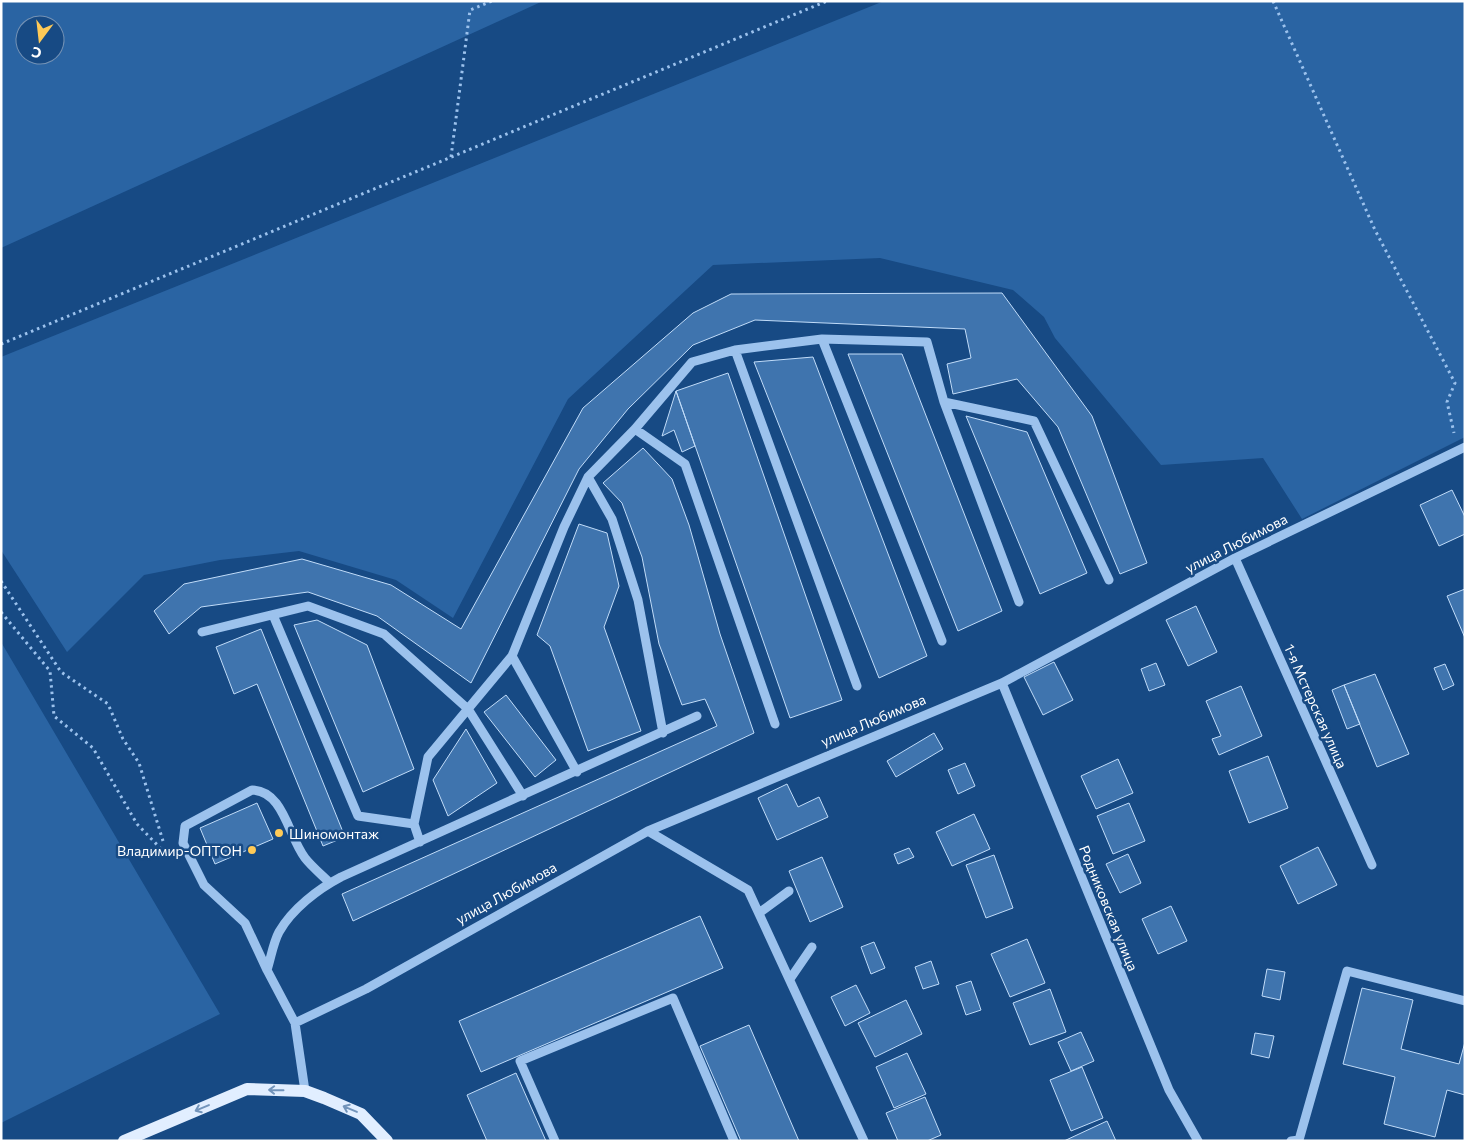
<svg xmlns="http://www.w3.org/2000/svg" width="1466" height="1142" font-family="Commissioner,sans-serif">
<style>
.green{fill:#2a64a3;fill-rule:evenodd}
.building{fill:#3f74ae;stroke:#c1dcf9}
.lines{fill:none;stroke-linecap:round;stroke-linejoin:round}
.path{stroke:#9cc2ed;stroke-width:3;stroke-dasharray:2.5 4;stroke-linecap:butt}
.minor{stroke:#9cc2ed;stroke-width:9}
.major{stroke:#e1eeff;stroke-width:12}
.oneway{stroke:#7294bb}
.poi-dot{fill:#ffca57;stroke:#174a84;stroke-width:2}
.labels{text-anchor:middle;dominant-baseline:central;stroke-width:5;stroke-linejoin:round;paint-order:stroke}
.street-label{font-size:14px;fill:#fff;stroke:#174a84}
.poi-label{font-size:14px;fill:#fff;stroke:#174a84;text-anchor:start}
</style>
<rect width="100%" height="100%" fill="#174a84"/>
<path class="green" d="M1,1H543L1,248ZM25,25H55V55H25Z
M884,1H1465V437L1302,519L1263,458L1161,465L1055,338L1044,317L1013,290L880,258L713,265L568,399L453,618L396,580L299,551L220,560L144,575L67,652L1,550V357Z
M1,642L220,1014L1,1123Z"/>
<path class="building" d="M1002,293L1092,416L1147,563L1120,574L1058,427L1017,379L953,394L947,364L971,358L965,329L755,320L693,345L628,409L579,469L471,683L377,616L308,592L201,607L169,634L154,611L184,584L302,559L391,585L461,629L583,408L693,313L731,294Z
M848,354H902L1002,611L958,631Z
M813,357L927,656L879,678L754,362Z
M728,373L842,700L790,718L676,391Z
M676,391L695,446L682,452L674,430L662,436Z
M966,416L1027,432L1087,573L1040,594Z
M643,448L672,479L689,525L720,634L754,733L353,921L342,894L717,726L705,699L682,705L659,644L642,557L622,503L603,483Z
M1452,490L1465,517V534L1439,546L1420,505Z
M579,524L607,533L619,586L604,627L641,731L588,751L550,646L537,635Z
M1465,589V638L1447,596Z
M1196,606L1217,652L1188,666L1166,620Z
M317,620L367,645L414,769L363,792L294,625Z
M261,629L345,837L323,846L257,684L234,694L216,647Z
M1054,662L1073,700L1043,715L1024,677Z
M1156,663L1165,685L1149,691L1141,669Z
M1445,664L1454,685L1443,690L1434,668Z
M1375,674L1409,754L1377,767L1344,685Z
M1344,685L1360,724L1347,729L1332,690Z
M1241,686L1262,736L1219,755L1212,739L1221,736L1206,701Z
M506,695L556,760L535,777L484,712Z
M466,729L497,783L448,816L433,780Z
M934,733L943,749L896,777L887,761Z
M1268,756L1288,808L1249,823L1229,771Z
M1118,759L1133,793L1096,809L1081,776Z
M965,763L975,786L958,794L948,770Z
M787,784L798,807L819,797L828,817L777,840L758,798Z
M257,803L273,839L215,864L200,828Z
M1129,803L1145,841L1113,854L1097,816Z
M974,814L990,849L952,866L936,832Z
M1318,847L1337,885L1298,904L1280,866Z
M909,848L914,857L898,864L894,854Z
M1128,854L1141,883L1120,893L1106,864Z
M994,855L1013,908L986,918L966,865Z
M822,857L843,907L810,922L789,871Z
M1171,906L1187,941L1158,954L1142,919Z
M700,916L723,968L481,1072L459,1021Z
M1027,939L1045,983L1010,997L991,954Z
M874,942L885,968L871,974L861,947Z
M931,961L939,984L923,989L915,967Z
M1267,969L1285,972L1280,1000L1262,996Z
M971,981L981,1010L966,1015L956,986Z
M856,985L870,1013L845,1026L831,997Z
M1362,988L1413,1000L1401,1049L1459,1064L1465,1042V1095L1447,1090L1435,1137L1384,1124L1395,1077L1343,1064Z
M1050,989L1066,1032L1030,1045L1013,1003Z
M906,1000L922,1034L875,1057L858,1023Z
M749,1025L799,1141H741L700,1046Z
M1081,1032L1094,1061L1071,1071L1058,1042Z
M1255,1033L1274,1036L1269,1058L1251,1054Z
M907,1053L926,1094L894,1108L876,1067Z
M1082,1067L1103,1118L1071,1131L1050,1080Z
M516,1073L546,1141H487L467,1095Z
M925,1097L941,1135L927,1141H898L886,1113Z
M1107,1121L1116,1141H1064Z"/>
<g class="lines">
<path class="path" d="M1273,1L1375,230L1455,383L1447,402L1454,433
M451,157L470,10L492,1
M1,344L827,1
M1,581L61,672L108,704L123,739L139,763L163,841
M1,612L50,671L54,716L93,748L137,824L166,854"/>
<path class="minor" d="M822,339L942,641
M735,350L857,686
M944,402L1034,421L1109,580
M635,429L685,464L775,724
M588,477L612,519L638,600L663,733
M1235,558L1372,865
M273,615L358,816L414,824
M202,632L308,606L384,634L468,709L523,796
M512,656L577,772
M1002,683L1169,1090L1198,1141
M648,831L748,890L864,1141
M420,842L414,824L428,757L512,656L564,527L588,477L635,429L692,362L735,350L822,339L927,342L944,402L1019,602
M759,913L789,891
M267,970L245,923L204,885L183,843L185,826L252,790C284,791 288,836 305,858C312,867 322,875 330,883
M790,979L812,947
M295,1023L366,989L648,831L1002,683L1235,558L1465,447
M305,1091L295,1023L267,970C271,958 273,943 279,932C292,909 318,889 341,877L697,716
M555,1141L520,1061L673,998L734,1141
M1291,1141L1299,1140L1347,971L1465,1001"/>
<path class="major" d="M124,1141L247,1089L305,1091L324,1098L361,1114L387,1141"/>
</g>
<defs><path id="oneway-shaft" d="M-6 0H5M1.5-3L5.5 0L1.5 3" fill="none" stroke-width="1.6" stroke-linecap="round" stroke-linejoin="round" transform="scale(1.25)"/></defs>
<g class="oneway">
<use href="#oneway-shaft" transform="translate(276 1090) rotate(-179)"/>
<use href="#oneway-shaft" transform="translate(202 1108) rotate(157)"/>
<use href="#oneway-shaft" transform="translate(350 1109) rotate(-157)"/>
</g>
<g class="poi-dot">
<circle cx="279" cy="833" r="5"/>
<circle cx="252" cy="850" r="5"/>
</g>
<g class="labels">
<g class="street-label">
<text transform="translate(1236 543) rotate(-27)">улица Любимова</text>
<text transform="translate(1316 706) rotate(66)">1-я Мстерская улица</text>
<text transform="translate(873 720) rotate(-23)">улица Любимова</text>
<text transform="translate(506 893) rotate(-29)">улица Любимова</text>
<text transform="translate(1109 908) rotate(68)">Родниковская улица</text>
</g>
<g class="poi-label">
<text x="289" y="833">Шиномонтаж</text>
<text x="242" y="850" text-anchor="end">Владимир-ОПТОН</text>
</g>
</g>
<rect width="1466" height="1142" fill="none" stroke="#ffffff" stroke-width="5"/>
<g transform="translate(40 40) rotate(195)"><circle r="24" fill="#174a84" stroke="#7492b5"/>
<path d="M0-4L9 19L0 12L-9 19Z" fill="#ffca57"/>
<text y="-8" font-size="14" font-weight="bold" text-anchor="middle" fill="#ffffff">С</text>
</g>
</svg>
